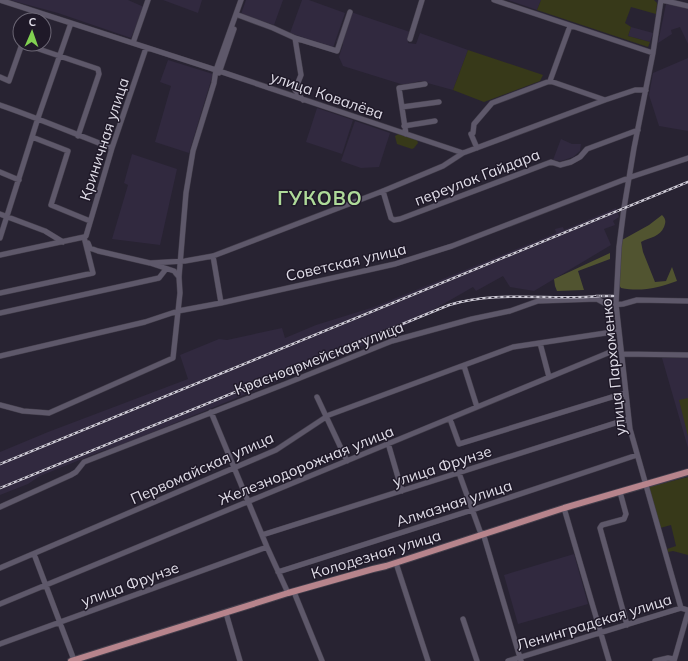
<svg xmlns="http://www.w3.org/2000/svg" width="688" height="661" font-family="Mulish,sans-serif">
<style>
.built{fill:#31293f}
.green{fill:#373919}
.forest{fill:#515430}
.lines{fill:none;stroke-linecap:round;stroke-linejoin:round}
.minor-casing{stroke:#433e4b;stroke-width:6}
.major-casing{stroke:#433e4b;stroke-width:8}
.minor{stroke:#5e586a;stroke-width:5}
.major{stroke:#b7848c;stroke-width:6}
.rail-casing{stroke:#cdcad5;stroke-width:2.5}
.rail{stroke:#1f1928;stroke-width:1;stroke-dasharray:3;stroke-linecap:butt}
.labels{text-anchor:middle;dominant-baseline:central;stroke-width:3;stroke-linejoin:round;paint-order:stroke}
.street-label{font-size:15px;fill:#e0dde8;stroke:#1f1928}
.district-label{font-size:19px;font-weight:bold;letter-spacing:1px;fill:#aeda99;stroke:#1f1928}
</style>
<rect width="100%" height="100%" fill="#282332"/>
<path class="built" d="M10,0H128L144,7L131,38L58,13Z
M163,0H202L198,13Z
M246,0H283L274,25L241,14Z
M302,0H309L345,13L333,48L290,33Z
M508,0H541L537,10Z
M666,4L688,8V44L680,27L671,30L672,34L658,43Z
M348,11L410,32L408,43L416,44L420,33L468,50L453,90L420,81L404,85L343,66L339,57L343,44L336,42Z
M631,27L653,33L650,42L628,36Z
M688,58V131L659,126L649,95L653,73Z
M168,60L213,74L189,153L155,142L171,86L160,82Z
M317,108L353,120L342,154L306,142Z
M355,121L390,133L379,167L361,168L341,161Z
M561,139L572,144H581L580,151L573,157L561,161L553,160Z
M132,154L177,169L160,245L112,239L128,185L124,183Z
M616,208L619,217L613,221L615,225L604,229L611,245L534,291L510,287L503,276L476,291L473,287L412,322L347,353L119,446L102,451L40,476L28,484L0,495V452L48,432L188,379L180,355L219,339L227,340L282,328L285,338L316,325L374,307L556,233L555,229L563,227L564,230Z
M662,358H688V448Z
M574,554L588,604L518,624L504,575Z"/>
<path class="green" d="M541,0H654L657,3L656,14L631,7L625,23L631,27L628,36L650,42L648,47L537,10Z
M468,50L543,75L540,81L484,102L453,90Z
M400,133L417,140L418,143L414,148L412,149L397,144L395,136Z
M688,398V436L679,400Z
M688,477V555L673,551L668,552L667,549L676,546L671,525L660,528L649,487Z"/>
<path class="forest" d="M662,215C666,219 666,222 664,227C660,237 650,237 641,242L643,252L655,282L666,281L672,267L677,281C658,288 641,292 621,288L618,283L622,240L649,225Z
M610,253V259L578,271L584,290L557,291L555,286L554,279Z"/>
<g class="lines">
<g class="minor-casing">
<path id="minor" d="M0,0L216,70L463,153L605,100L635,90H646
M494,0L653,53
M661,0L653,53L634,148L624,208L619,247L616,304L630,429L681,608
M662,0L688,6
M238,15L273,28L295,38L337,51L350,12
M295,38L301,75L295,90L303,100
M410,39L422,0
M133,43L148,0
M24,44L98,69L99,74L78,136
M219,73L234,29
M0,77L9,81L22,44
M550,81L605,100
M0,105C38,118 75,134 112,148
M402,107L439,102
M404,126L435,121
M406,134L399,88L425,84
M32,137L68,151L51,205L90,221
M477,148L471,134L473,133L474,124L492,103L550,81L570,26
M0,172L19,180
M383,191L391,218L394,220L400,219L551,162L560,165L571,162L580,157L587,149L638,130
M0,214L45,231L63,242
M84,237L86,236L112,148L146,48
M0,238L38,118L71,23
M88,243L90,248L98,251L150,263L174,271L179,277
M0,255L84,237
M213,256L221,303
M150,263L185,261L213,256L383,191L443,166L463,153
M0,293L93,273L84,237
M0,313L159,278L166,269
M540,343L549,377
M622,354L688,355
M0,356L145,322L178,311L221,303L395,264L452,246L631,177L688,158
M464,366L477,407
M317,397L347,461
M0,405L23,411L49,413L173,358L180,293L179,277L186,193L193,151L214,83L216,70L241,0
M211,412L267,547L288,593
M450,419L459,444L625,393
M388,443L402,491
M459,473L481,534
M620,492L626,514L624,519L602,525L600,528L627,625
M0,507L71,475L76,472L84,462L285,384L392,341L472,319L510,311L538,301L597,299L608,305H613L623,304L637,300L688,301
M564,508L609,661
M483,533L521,661
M262,535L628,419
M34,554L74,660
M396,563L428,661
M0,568L276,450L329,415L513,347L619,331
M278,572L472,510L637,455
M294,592L322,661
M0,604L620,348
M226,613L240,661
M463,619L477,661
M0,644L267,547
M508,661L681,608L688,610
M655,661L668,658L674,659
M674,661L688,612"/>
</g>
<g class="major-casing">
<path id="major" d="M71,661L288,593L373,569L386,566L564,508L688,472"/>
</g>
<use href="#minor" class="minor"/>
<use href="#major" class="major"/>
<g class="rail-casing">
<path id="rail" d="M596,296H613
M0,464L688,182
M0,488L449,305C498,290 551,301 601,296"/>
</g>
<use href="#rail" class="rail"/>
</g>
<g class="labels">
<g class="street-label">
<text transform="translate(327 95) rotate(19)">улица Ковалёва</text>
<text transform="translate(104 139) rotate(-72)">Криничная улица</text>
<text transform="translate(477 177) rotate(-21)">переулок Гайдара</text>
<text transform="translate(346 262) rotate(-13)">Советская улица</text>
<text transform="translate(319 358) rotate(-21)">Красноармейская улица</text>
<text transform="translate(613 367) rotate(-96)">улица Пархоменко</text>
<text transform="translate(306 465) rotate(-22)">Железнодорожная улица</text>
<text transform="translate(442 466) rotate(-18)">улица Фрунзе</text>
<text transform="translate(202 468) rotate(-24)">Первомайская улица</text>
<text transform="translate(454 503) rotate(-18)">Алмазная улица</text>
<text transform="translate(376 554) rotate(-17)">Колодезная улица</text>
<text transform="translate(130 584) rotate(-20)">улица Фрунзе</text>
<text transform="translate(594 622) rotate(-17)">Ленинградская улица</text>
</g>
<g class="district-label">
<text x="320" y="198">ГУКОВО</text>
</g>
</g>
<g transform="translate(32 32) rotate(2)"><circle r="19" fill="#1f1928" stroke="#6c6775"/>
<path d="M0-3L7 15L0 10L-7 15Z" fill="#81d051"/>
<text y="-6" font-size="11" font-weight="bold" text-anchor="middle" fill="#e0dde8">С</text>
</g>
</svg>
